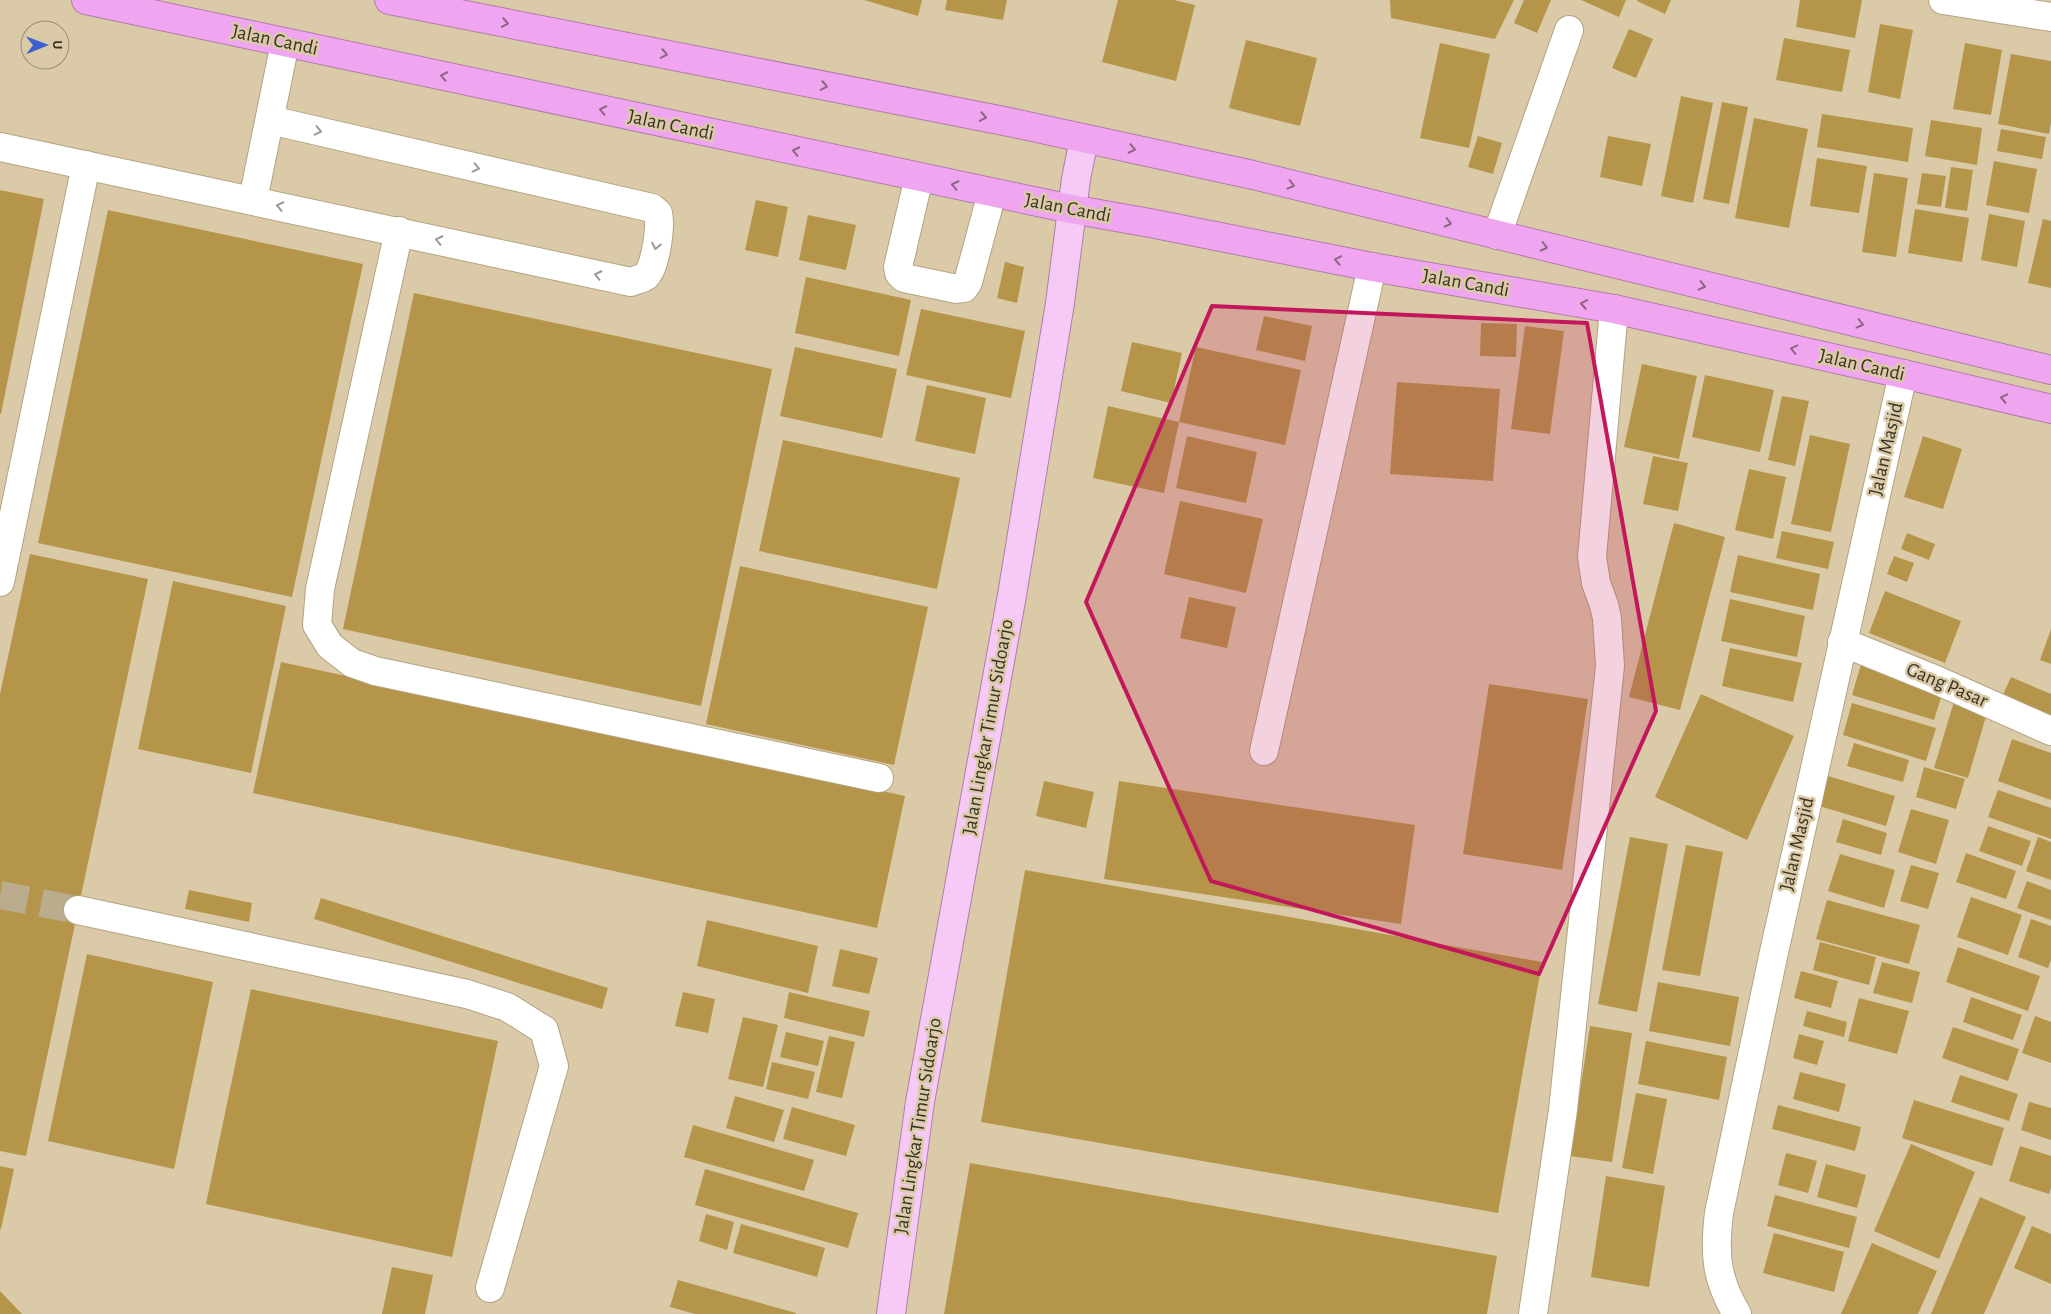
<svg xmlns="http://www.w3.org/2000/svg" width="2051" height="1314" font-family="'Alegreya Sans',sans-serif">
<style>
.building{fill:#b59549}
.lines{fill:none;stroke-linecap:round;stroke-linejoin:round}
.minor-tunnel{stroke:#baac8d;stroke-width:28;stroke-dasharray:28 14;stroke-linecap:butt}
.minor-casing{stroke:#b3a381;stroke-width:30}
.major-casing{stroke:#b07da9;stroke-width:30}
.highway-casing{stroke:#b07da9;stroke-width:30}
.minor{stroke:#fff;stroke-width:28}
.major{stroke:#f6c9f6;stroke-width:28}
.highway{stroke:#f0a5f0;stroke-width:28}
.oneway{stroke:#8b6680}
.oneway2{stroke:#9c9992}
.marked{fill:#c2185b;fill-opacity:0.2;stroke:#c2185b;stroke-width:4;stroke-linejoin:round}
.labels{text-anchor:middle;dominant-baseline:central;stroke-width:5;stroke-linejoin:round;paint-order:stroke}
.street-label{font-size:20px;fill:#393325;stroke:#dacaa7}
</style>
<rect width="100%" height="100%" fill="#dacaa7"/>
<path class="building" d="M864,0H922L918,16Z
M947,0H1007L1003,20L945,10Z
M1118,0H1174L1195,5L1176,81L1102,62Z
M1390,0H1514L1495,39L1391,18Z
M1524,0H1551L1537,33L1514,23Z
M1581,0H1626L1619,17Z
M1637,0H1671L1665,14L1637,1Z
M1800,0H1862L1855,38L1796,27Z
M1880,24L1913,30L1900,99L1868,92Z
M1629,29L1653,39L1636,78L1612,68Z
M1784,38L1850,50L1842,92L1776,80Z
M1246,40L1317,58L1300,126L1229,108Z
M1440,43L1490,54L1469,148L1420,138Z
M1965,43L2002,50L1991,115L1953,109Z
M2011,54L2051,61V123L2049,134L1998,124Z
M1681,96L1713,103L1693,203L1661,196Z
M1722,102L1748,107L1729,204L1703,199Z
M1822,114L1913,128L1908,162L1817,147Z
M1754,118L1808,129L1789,228L1735,218Z
M1931,120L1982,128L1977,165L1925,156Z
M2001,129L2046,137L2042,159L1997,151Z
M1478,136L1502,143L1493,174L1468,167Z
M1608,136L1651,144L1642,186L1600,177Z
M1817,158L1867,166L1859,213L1810,206Z
M1994,161L2037,169L2029,213L1986,205Z
M1951,167L1973,170L1967,211L1945,208Z
M1874,173L1908,178L1896,257L1862,252Z
M1922,173L1946,176L1941,207L1917,204Z
M0,190L44,199L1,414H0Z
M756,200L788,207L778,257L745,250Z
M1915,209L1969,218L1962,262L1908,253Z
M108,210L363,264L292,597L38,543Z
M1989,214L2025,221L2017,267L1981,260Z
M808,215L856,225L846,270L799,260Z
M2043,219L2051,221V288L2028,283Z
M1005,262L1024,267L1017,303L997,298Z
M806,277L911,300L899,356L795,333Z
M414,293L772,369L701,706L343,629Z
M921,309L1025,331L1011,398L906,375Z
M1264,316L1312,326L1305,361L1256,350Z
M1481,323L1517,324L1516,357L1480,356Z
M1525,326L1564,331L1550,434L1511,429Z
M1132,342L1182,353L1171,403L1121,391Z
M795,347L897,369L882,438L780,416Z
M1196,347L1301,370L1285,445L1179,422Z
M1642,364L1697,376L1679,459L1624,447Z
M1705,375L1774,390L1760,452L1692,437Z
M1397,382L1500,389L1493,481L1390,474Z
M927,385L986,398L975,454L915,441Z
M1782,396L1809,401L1795,466L1768,460Z
M1108,406L1179,422L1164,493L1093,478Z
M1810,435L1850,444L1831,532L1791,524Z
M1187,436L1257,452L1246,503L1176,488Z
M1923,436L1962,449L1943,509L1904,497Z
M783,440L960,478L937,589L759,551Z
M1653,456L1688,463L1678,511L1643,504Z
M1749,469L1786,477L1773,539L1735,530Z
M1180,501L1263,519L1246,593L1164,574Z
M1674,523L1725,537L1680,710L1629,697Z
M1782,531L1834,542L1828,569L1776,558Z
M1907,533L1935,544L1929,560L1901,549Z
M30,554L148,579L26,1156L0,1151V694Z
M1738,555L1820,574L1813,610L1730,592Z
M1894,556L1914,563L1907,582L1887,574Z
M740,566L928,607L894,765L706,724Z
M173,581L286,606L251,773L138,749Z
M1885,591L1961,621L1945,663L1869,633Z
M1189,597L1236,607L1227,648L1180,638Z
M1730,599L1805,616L1797,657L1721,641Z
M2051,629V664L2040,660Z
M1730,648L1802,663L1793,702L1722,686Z
M1862,661L1945,685L1934,720L1852,695Z
M281,662L905,796L877,928L253,793Z
M2011,677L2051,694V723L2000,701Z
M1489,684L1588,699L1562,870L1463,854Z
M1701,694L1794,736L1747,840L1655,797Z
M1956,695L1989,706L1968,778L1934,768Z
M1852,703L1936,728L1926,761L1843,735Z
M2012,739L2051,753V800L1998,781Z
M1854,743L1909,760L1903,782L1847,766Z
M1924,767L1965,779L1956,809L1916,797Z
M1825,775L1895,796L1886,826L1816,805Z
M1044,781L1094,792L1086,828L1036,816Z
M1119,781L1415,825L1401,924L1104,879Z
M1998,790L2051,808V839L1988,817Z
M1911,809L1949,820L1936,864L1898,852Z
M1843,819L1887,833L1881,855L1836,842Z
M1988,826L2031,841L2022,866L1979,851Z
M1630,837L1668,844L1637,1012L1598,1004Z
M2038,837L2051,842V880L2026,871Z
M1686,845L1723,852L1700,976L1662,970Z
M1966,853L2016,871L2006,899L1956,882Z
M1840,854L1895,870L1884,908L1828,891Z
M1911,865L1939,873L1928,909L1900,901Z
M1025,870L1542,962L1498,1213L981,1122Z
M2027,881L2051,890V920L2017,908Z
M189,890L252,903L249,922L185,909Z
M1971,897L2022,915L2008,955L1957,937Z
M321,898L608,988L602,1009L314,919Z
M1827,900L1920,925L1909,964L1816,939Z
M2031,919L2051,926V960L2048,968L2018,957Z
M707,920L818,946L808,993L697,966Z
M1820,942L1876,957L1869,985L1813,970Z
M1958,947L2040,976L2028,1011L1946,982Z
M840,949L878,958L869,994L832,986Z
M87,954L213,982L174,1169L48,1141Z
M1882,962L1920,972L1912,1003L1873,993Z
M1801,971L1838,981L1831,1008L1794,998Z
M1658,982L1739,997L1730,1046L1649,1031Z
M251,989L498,1041L452,1257L206,1204Z
M683,992L715,999L708,1033L675,1026Z
M789,992L870,1011L864,1037L784,1018Z
M1971,997L2022,1015L2013,1040L1963,1022Z
M1859,998L1909,1011L1897,1054L1848,1041Z
M1807,1011L1847,1022L1844,1037L1803,1026Z
M2035,1016L2051,1022V1063L2022,1053Z
M743,1017L778,1025L763,1087L728,1079Z
M1590,1026L1632,1033L1612,1162L1570,1156Z
M1953,1027L2019,1049L2008,1081L1942,1058Z
M786,1032L824,1041L818,1066L780,1057Z
M1799,1034L1824,1041L1817,1065L1793,1058Z
M829,1036L855,1042L842,1098L816,1092Z
M1646,1041L1727,1057L1719,1100L1638,1084Z
M772,1062L815,1072L808,1099L766,1089Z
M1800,1072L1846,1084L1839,1112L1793,1099Z
M1960,1075L2018,1094L2009,1121L1951,1102Z
M1636,1093L1667,1099L1653,1174L1622,1168Z
M735,1096L784,1110L774,1142L726,1128Z
M1914,1100L2004,1128L1992,1166L1902,1138Z
M2029,1102L2051,1108V1140L2021,1130Z
M1778,1105L1861,1127L1855,1151L1772,1129Z
M792,1107L855,1125L846,1156L783,1139Z
M693,1125L814,1160L804,1191L684,1157Z
M1911,1144L1975,1172L1939,1259L1874,1231Z
M2020,1146L2051,1156V1188L2049,1194L2009,1181Z
M1786,1153L1817,1161L1808,1193L1778,1185Z
M970,1163L1497,1256L1487,1314H944Z
M1826,1164L1866,1175L1857,1208L1817,1197Z
M0,1166L14,1169L1,1229H0Z
M705,1169L858,1213L848,1248L695,1205Z
M1606,1176L1665,1186L1649,1287L1591,1277Z
M1775,1195L1857,1217L1849,1248L1767,1226Z
M1980,1197L2026,1217L1984,1314H1931Z
M706,1214L734,1222L727,1250L699,1241Z
M741,1224L825,1248L817,1277L733,1253Z
M2032,1226L2051,1234V1284L2014,1268Z
M1774,1233L1844,1252L1834,1292L1763,1273Z
M1872,1243L1937,1271L1918,1314H1841Z
M392,1267L433,1275L425,1314H382Z
M678,1280L796,1313V1314H695L670,1307Z
M0,1291L22,1314H0Z"/>
<g class="lines">
<path class="minor-tunnel" d="M0,895L78,910"/>
<g class="minor-casing">
<path id="minor" d="M1943,0L2051,17
M0,147L631,282C635,280 642,279 646,276C656,266 661,226 658,213L652,208L270,120
M919,177L898,267L899,273L904,278L957,289L964,288L968,282L992,193
M253,200L285,43
M399,231L320,589L317,625L330,646L352,663L375,671L879,778
M1497,235L1569,30
M0,582L86,165
M1842,642L1936,680L2051,731
M1264,751L1372,267
M78,910L467,994L507,1007L544,1030L554,1066L490,1288
M1533,1314L1563,1110L1610,666L1607,618L1604,605L1596,583L1592,557L1614,309
M1737,1314C1716,1279 1714,1254 1719,1213L1774,952L1903,374"/>
</g>
<g class="major-casing">
<path id="major" d="M891,1314L920,1102L1012,595L1060,303L1076,179L1084,139"/>
</g>
<g class="highway-casing">
<path id="highway" d="M86,0L1071,209L1150,223L1372,267L1614,309L1903,374L2051,409
M389,0L1009,122L1253,175L2051,370"/>
</g>
<use href="#minor" class="minor"/>
<use href="#major" class="major"/>
<use href="#highway" class="highway"/>
</g>
<defs><path id="oneway-chevron" d="M-2-3.5L2.5 0L-2 3.5" fill="none" stroke-width="1.6" stroke-linecap="round" stroke-linejoin="round" transform="scale(1.25)"/></defs>
<g class="oneway">
<use href="#oneway-chevron" transform="translate(505 23) rotate(11)"/>
<use href="#oneway-chevron" transform="translate(664 54) rotate(11)"/>
<use href="#oneway-chevron" transform="translate(444 76) rotate(-168)"/>
<use href="#oneway-chevron" transform="translate(824 86) rotate(11)"/>
<use href="#oneway-chevron" transform="translate(603 110) rotate(-168)"/>
<use href="#oneway-chevron" transform="translate(983 117) rotate(11)"/>
<use href="#oneway-chevron" transform="translate(1132 149) rotate(12)"/>
<use href="#oneway-chevron" transform="translate(796 151) rotate(-168)"/>
<use href="#oneway-chevron" transform="translate(955 185) rotate(-168)"/>
<use href="#oneway-chevron" transform="translate(1291 185) rotate(14)"/>
<use href="#oneway-chevron" transform="translate(1448 223) rotate(14)"/>
<use href="#oneway-chevron" transform="translate(1544 247) rotate(14)"/>
<use href="#oneway-chevron" transform="translate(1338 260) rotate(-169)"/>
<use href="#oneway-chevron" transform="translate(1702 286) rotate(14)"/>
<use href="#oneway-chevron" transform="translate(1584 304) rotate(-170)"/>
<use href="#oneway-chevron" transform="translate(1860 324) rotate(14)"/>
<use href="#oneway-chevron" transform="translate(1794 349) rotate(-167)"/>
<use href="#oneway-chevron" transform="translate(2004 398) rotate(-167)"/>
</g>
<g class="oneway2">
<use href="#oneway-chevron" transform="translate(318 131) rotate(13)"/>
<use href="#oneway-chevron" transform="translate(476 168) rotate(13)"/>
<use href="#oneway-chevron" transform="translate(280 206) rotate(-168)"/>
<use href="#oneway-chevron" transform="translate(439 240) rotate(-168)"/>
<use href="#oneway-chevron" transform="translate(656 246) rotate(101)"/>
<use href="#oneway-chevron" transform="translate(598 275) rotate(-168)"/>
</g>
<path class="marked" d="M1212,306L1587,323L1656,711L1539,974L1211,881L1086,602Z"/>
<g class="labels">
<g class="street-label">
<text transform="translate(275 40) rotate(12)">Jalan Candi</text>
<text transform="translate(671 125) rotate(12)">Jalan Candi</text>
<text transform="translate(1068 208) rotate(11)">Jalan Candi</text>
<text transform="translate(1466 283) rotate(10)">Jalan Candi</text>
<text transform="translate(1862 365) rotate(13)">Jalan Candi</text>
<text transform="translate(1886 449) rotate(-77)">Jalan Masjid</text>
<text transform="translate(1947 685) rotate(23)">Gang Pasar</text>
<text transform="translate(988 727) rotate(-80)">Jalan Lingkar Timur Sidoarjo</text>
<text transform="translate(1797 844) rotate(-77)">Jalan Masjid</text>
<text transform="translate(918 1126) rotate(-81)">Jalan Lingkar Timur Sidoarjo</text>
</g>
</g>
<g transform="translate(45 45) rotate(89)"><circle r="24" fill="#dacaa7" stroke="#9a8e73"/>
<path d="M0-4L9 19L0 12L-9 19Z" fill="#3b5fd0"/>
<text y="-8" font-size="14" font-weight="bold" text-anchor="middle" fill="#393325">U</text>
</g>
</svg>
